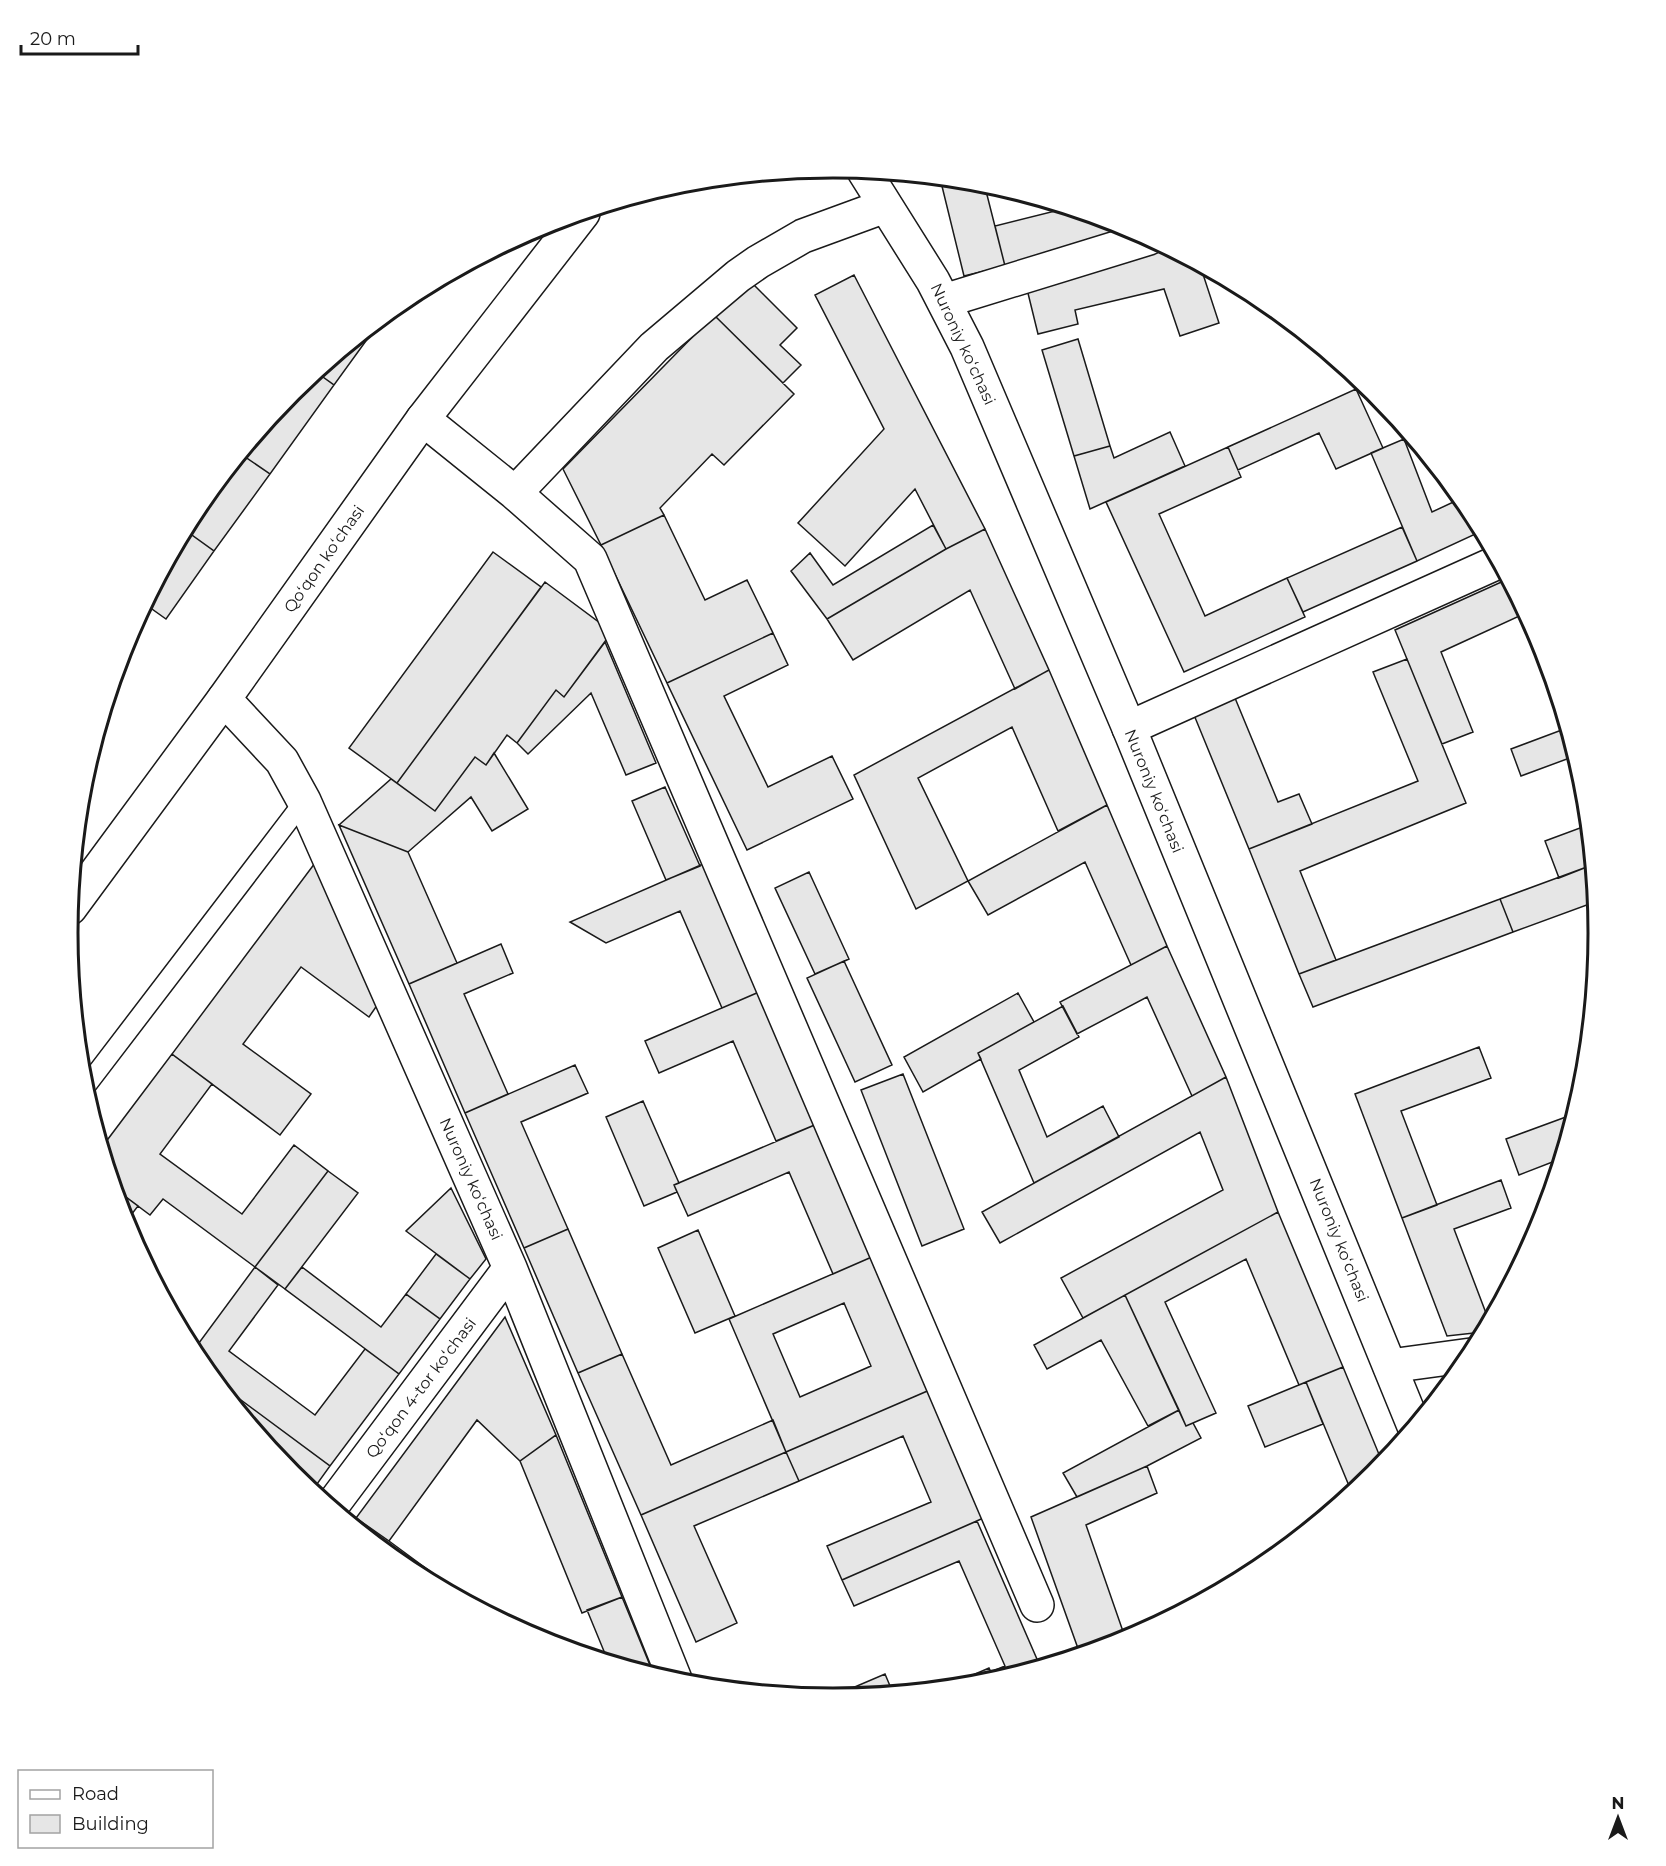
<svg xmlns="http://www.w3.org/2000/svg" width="1666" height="1866" font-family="Montserrat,sans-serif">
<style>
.building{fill:#e6e6e6;stroke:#1a1a1a;stroke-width:1.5;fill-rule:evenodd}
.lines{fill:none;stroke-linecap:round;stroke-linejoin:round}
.service-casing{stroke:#1a1a1a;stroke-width:21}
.minor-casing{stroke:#1a1a1a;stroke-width:36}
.tertiary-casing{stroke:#1a1a1a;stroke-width:36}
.secondary-casing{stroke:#1a1a1a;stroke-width:36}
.service{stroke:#fff;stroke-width:18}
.minor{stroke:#fff;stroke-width:33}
.tertiary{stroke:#fff;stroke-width:33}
.secondary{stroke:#fff;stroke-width:33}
.labels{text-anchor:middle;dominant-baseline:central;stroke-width:4.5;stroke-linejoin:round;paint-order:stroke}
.street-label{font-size:16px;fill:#1a1a1a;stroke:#fff}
.rim{fill:none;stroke:#1a1a1a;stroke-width:3}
</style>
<rect width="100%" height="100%" fill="#fff"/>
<path class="building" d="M940,178L984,183L1005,266L964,276Z
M1067,208L1126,226L1127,234L1005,266L995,226Z
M1166,247L1200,265L1219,323L1180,336L1164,289L1075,310L1078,324L1038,334L1025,281Z
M854,275L985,529L946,549L915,489L845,566L798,523L884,429L815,295Z
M749,280L797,328L780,345L801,365L783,383L714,315Z
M714,315L794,394L724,465L712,454L660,508L664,515L601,545L563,469Z
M384,316L334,385L316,372Z
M1078,339L1110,446L1074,456L1042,350Z
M316,372L334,385L270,474L241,454L292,391Z
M1356,389L1383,448L1336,469L1319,433L1238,470L1228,447Z
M1170,432L1185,466L1090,509L1074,456L1110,446L1114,458Z
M1404,439L1432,512L1462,498L1470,508L1482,531L1417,561L1371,453Z
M1228,447L1241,477L1159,514L1205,616L1287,578L1305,617L1184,672L1106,502Z
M241,454L270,474L214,551L185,530L197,507Z
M664,515L705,600L747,580L773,633L667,683L601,545Z
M933,525L946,549L827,619L791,571L810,553L833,585Z
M1402,527L1417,561L1303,612L1287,578Z
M985,529L1049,670L1015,689L970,590L853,660L827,619L946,549Z
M185,530L214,551L166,619L145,604Z
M493,552L541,587L397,783L349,748Z
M1508,579L1526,613L1441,652L1473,732L1442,744L1395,630Z
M545,582L612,632L564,697L556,690L517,743L507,735L486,765L475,757L435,811L397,783Z
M773,633L788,665L724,696L768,787L832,756L853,799L747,850L667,683Z
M605,642L656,763L626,775L591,693L528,754L517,743L556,690L564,697Z
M1407,659L1466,803L1300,871L1336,960L1299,974L1249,849L1418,781L1373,672Z
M1049,670L1107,805L1058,831L1012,727L918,778L968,881L916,909L854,775Z
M1235,698L1278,802L1299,794L1312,824L1249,849L1194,715Z
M1567,728L1575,756L1521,776L1511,749Z
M494,753L528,809L492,831L471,797L408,852L339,825L391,779L435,811L475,757L486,765Z
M665,787L700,866L666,880L632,801Z
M1107,805L1167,946L1131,965L1085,862L988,915L968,881Z
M339,825L408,852L457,963L409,984Z
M1588,825L1592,865L1559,878L1545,841Z
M315,863L378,1004L369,1017L301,967L243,1044L311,1094L280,1135L172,1054Z
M703,864L759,992L722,1008L680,911L606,943L570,922Z
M1592,865L1595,902L1513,932L1500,899Z
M809,872L849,959L815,974L775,888Z
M1500,899L1513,932L1313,1007L1299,974Z
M501,944L513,973L464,994L508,1094L465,1113L409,984Z
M1167,946L1226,1077L1192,1096L1147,997L1077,1034L1060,1002Z
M844,961L892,1065L855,1082L807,978Z
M759,992L817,1124L776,1141L733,1041L659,1073L645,1041Z
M1018,993L1034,1022L978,1053L981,1059L923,1092L904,1057Z
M1063,1006L1079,1037L1019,1070L1047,1137L1103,1106L1119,1137L1034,1183L978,1053Z
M1479,1047L1491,1078L1401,1111L1437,1205L1402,1218L1355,1094Z
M172,1054L212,1084L160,1154L242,1214L294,1145L328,1171L255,1267L163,1199L150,1215L114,1188L102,1147Z
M575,1065L588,1093L521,1122L568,1229L524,1248L465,1113Z
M903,1074L964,1229L922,1246L861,1090Z
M1226,1077L1278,1212L1083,1318L1061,1278L1223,1190L1200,1132L1000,1243L982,1212Z
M643,1101L679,1183L674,1185L677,1192L644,1206L606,1117Z
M1574,1114L1558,1168L1555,1161L1519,1175L1506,1139Z
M817,1124L874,1256L833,1274L789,1172L688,1216L674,1185Z
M328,1171L358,1193L285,1289L255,1267Z
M1501,1180L1511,1208L1454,1229L1489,1321L1483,1332L1447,1336L1402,1218Z
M114,1188L138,1206L125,1223Z
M451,1188L486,1259L470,1279L406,1231Z
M1278,1212L1343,1367L1299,1385L1246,1259L1165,1302L1216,1413L1186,1426L1125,1295Z
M568,1229L622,1354L578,1373L524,1248Z
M698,1230L735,1316L695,1333L658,1248Z
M436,1254L470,1279L440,1319L406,1294Z
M874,1256L932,1389L786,1452L729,1319ZM844,1303L871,1366L800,1397L773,1334Z
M255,1267L278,1285L229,1351L315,1415L365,1349L399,1374L330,1466L214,1380L193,1351Z
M302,1267L381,1327L406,1294L440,1319L399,1374L285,1289Z
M1125,1295L1179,1410L1148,1426L1101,1340L1047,1369L1034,1345Z
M505,1317L556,1435L520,1461L477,1420L389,1541L356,1518Z
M622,1354L671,1465L773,1420L786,1452L641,1515L578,1373Z
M1343,1367L1383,1464L1374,1475L1352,1493L1306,1382Z
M214,1380L330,1466L312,1491L291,1474Z
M1306,1382L1323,1424L1265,1447L1248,1406Z
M932,1389L988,1516L842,1580L827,1546L931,1502L903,1436L799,1481L786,1452Z
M1179,1410L1186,1426L1193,1423L1201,1438L1147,1466L1077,1497L1063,1473Z
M556,1435L622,1597L582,1613L520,1461Z
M786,1452L799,1481L694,1526L737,1623L696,1642L641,1515Z
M1147,1466L1157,1493L1086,1525L1126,1640L1080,1654L1031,1517Z
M356,1518L389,1541L480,1608L407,1569L352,1524Z
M977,1521L1040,1666L989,1682L986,1674L1005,1666L959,1561L854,1606L842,1580Z
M622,1597L654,1675L608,1661L587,1610Z
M989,1668L991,1672L986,1674L989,1682L943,1688Z
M885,1674L893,1693L829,1698Z"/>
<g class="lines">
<g class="service-casing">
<path id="service" d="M84,1089L304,801"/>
</g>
<g class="minor-casing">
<path id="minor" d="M944,301L1149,238
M423,419L515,493L590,559L1037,1605
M515,493L654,347L738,276L758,262L803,236L885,206
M224,699L282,761L304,801L510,1268L676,1682
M1129,728L1498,562
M1390,1366L1471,1355
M331,1507L510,1268"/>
</g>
<g class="tertiary-casing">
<path id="tertiary" d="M864,171L933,281L967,347L1129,728L1414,1426"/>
</g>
<g class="secondary-casing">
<path id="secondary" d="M866,171L867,174
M70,908L224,699L423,419L583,213"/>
</g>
<use href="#service" class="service"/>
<use href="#minor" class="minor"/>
<use href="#tertiary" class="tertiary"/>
<use href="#secondary" class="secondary"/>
</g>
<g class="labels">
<g class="street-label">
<text transform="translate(963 344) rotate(65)">Nuroniy koʻchasi</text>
<text transform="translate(324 559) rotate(-55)">Qoʻqon koʻchasi</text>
<text transform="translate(1154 791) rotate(68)">Nuroniy koʻchasi</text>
<text transform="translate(471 1179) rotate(66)">Nuroniy koʻchasi</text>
<text transform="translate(1339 1240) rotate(68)">Nuroniy koʻchasi</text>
<text transform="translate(421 1388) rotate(-53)">Qoʻqon 4-tor koʻchasi</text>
</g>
</g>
<path d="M0 0H1666V1866H0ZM78 933a755 755 0 1 1 1510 0a755 755 0 1 1-1510 0Z" fill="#fff" fill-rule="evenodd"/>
<path class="rim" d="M78 933a755 755 0 1 1 1510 0a755 755 0 1 1-1510 0Z"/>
<rect x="18" y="1770" width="195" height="78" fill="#ffffff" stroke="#a3a3a3" stroke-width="1.5"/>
<rect x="30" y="1790" width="30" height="9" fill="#ffffff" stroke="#a3a3a3" stroke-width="1.5"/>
<text x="72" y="1800" font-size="18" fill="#1a1a1a">Road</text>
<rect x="30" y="1815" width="30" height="18" fill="#e6e6e6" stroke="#a3a3a3" stroke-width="1.5"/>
<text x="72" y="1830" font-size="18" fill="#1a1a1a">Building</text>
<g transform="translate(1618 1818)" stroke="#ffffff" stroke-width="4.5" paint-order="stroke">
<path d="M0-4.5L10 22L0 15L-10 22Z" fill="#1a1a1a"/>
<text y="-9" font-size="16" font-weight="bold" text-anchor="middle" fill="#1a1a1a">N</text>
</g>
<path d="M21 45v9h117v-9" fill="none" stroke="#1a1a1a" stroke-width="3"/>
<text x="30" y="45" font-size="18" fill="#1a1a1a" stroke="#ffffff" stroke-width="4.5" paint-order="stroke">20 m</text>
</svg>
